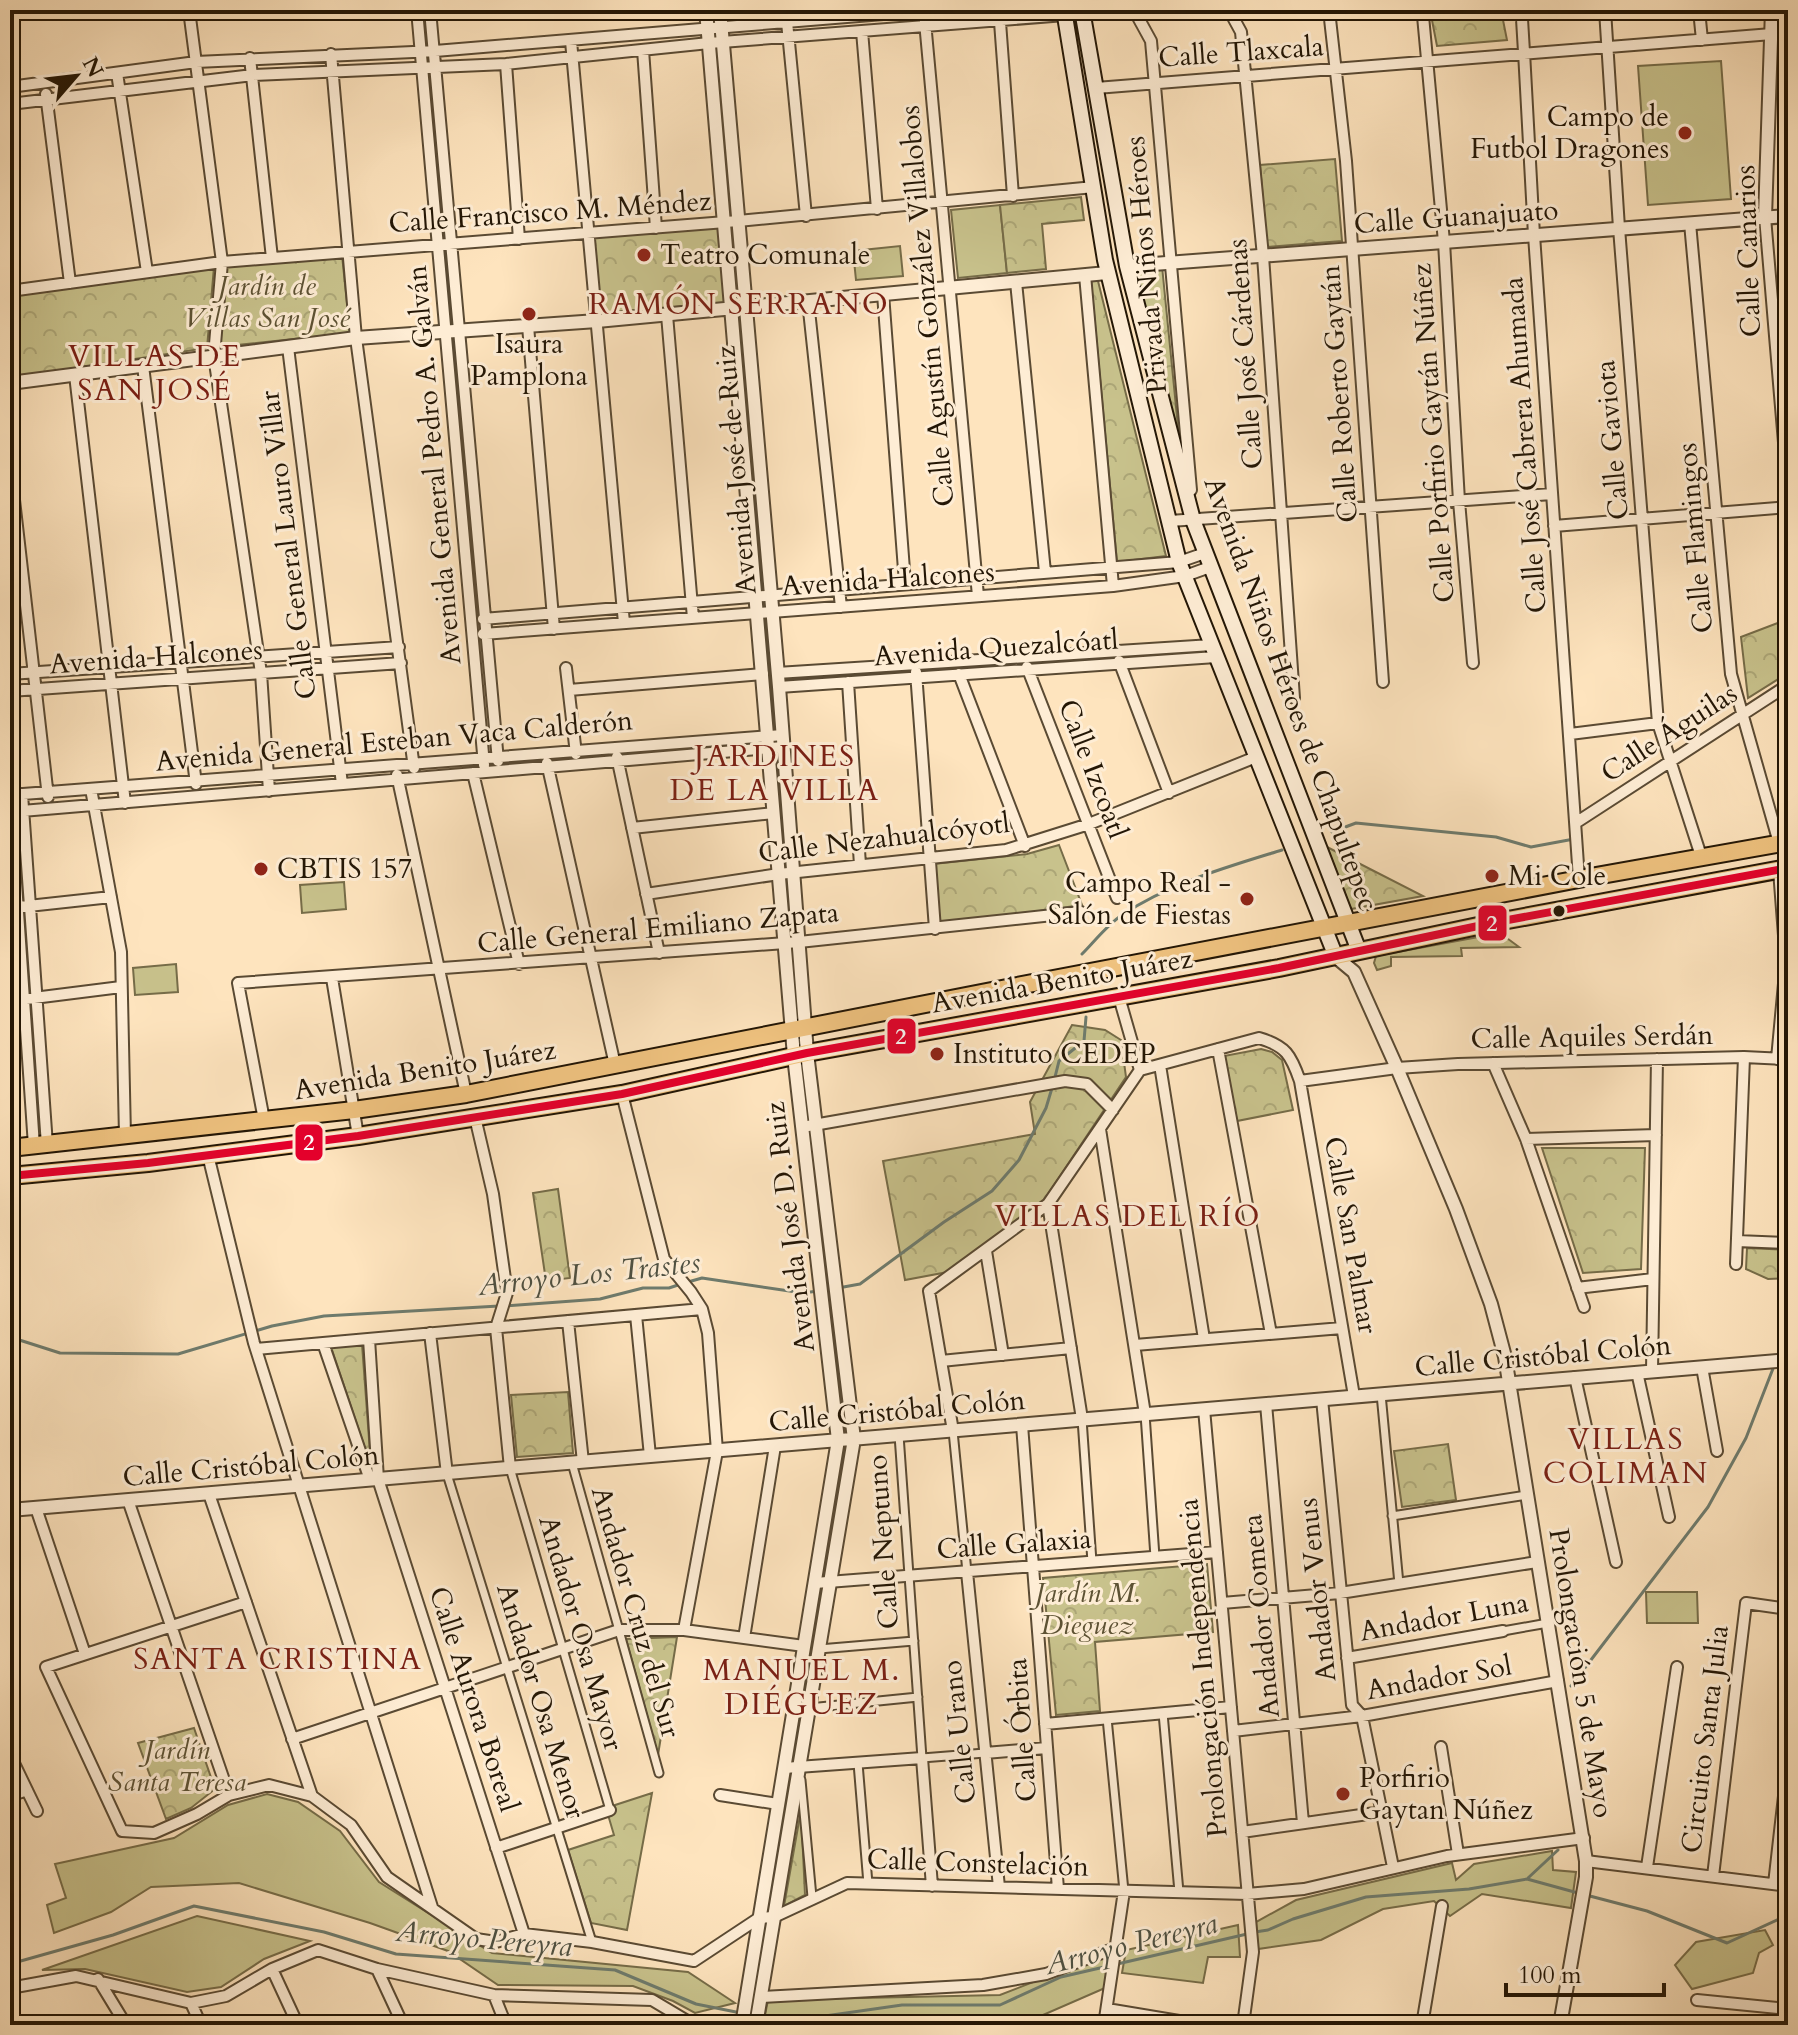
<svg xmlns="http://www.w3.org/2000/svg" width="1798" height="2035" font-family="Cardo,serif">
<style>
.green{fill:#c8c28c;stroke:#766c48;stroke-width:2}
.forest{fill:url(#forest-crowns);stroke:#766c48;stroke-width:2}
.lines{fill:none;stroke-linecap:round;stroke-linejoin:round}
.stream{stroke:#6e7b6d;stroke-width:3}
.pedestrian-casing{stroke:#5a4a33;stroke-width:11}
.minor-casing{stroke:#5a4a33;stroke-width:14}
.tertiary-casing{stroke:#5a4a33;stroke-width:16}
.secondary-casing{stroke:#231605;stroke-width:18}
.primary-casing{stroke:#231605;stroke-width:20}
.pedestrian{stroke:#feedd5;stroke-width:7}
.minor{stroke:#feedd5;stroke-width:10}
.tertiary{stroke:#feedd5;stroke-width:12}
.secondary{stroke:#feedd5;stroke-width:14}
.primary{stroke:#efc27f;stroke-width:16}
.bus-1-casing{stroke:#feedd5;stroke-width:14}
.bus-1{stroke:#e4002b;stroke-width:8}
.poi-dot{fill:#8f2418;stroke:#feedd5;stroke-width:3}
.bus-dot{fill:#231605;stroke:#feedd5;stroke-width:3}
.labels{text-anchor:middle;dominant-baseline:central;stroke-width:6;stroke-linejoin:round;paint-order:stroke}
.street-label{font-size:28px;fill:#231605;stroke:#feedd5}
.poi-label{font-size:28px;fill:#231605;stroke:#feedd5;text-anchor:start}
.park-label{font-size:28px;font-style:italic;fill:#5d5234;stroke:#feedd5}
.neighbourhood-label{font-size:30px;letter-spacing:2px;fill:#7a1f14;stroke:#feedd5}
.water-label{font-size:30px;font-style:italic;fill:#4f5142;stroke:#feedd5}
.line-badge{stroke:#feedd5;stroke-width:3}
.badge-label{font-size:22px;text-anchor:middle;font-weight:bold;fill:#fff}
</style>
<defs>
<pattern id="forest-crowns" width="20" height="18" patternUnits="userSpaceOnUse" patternTransform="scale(2)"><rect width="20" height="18" fill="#c8c28c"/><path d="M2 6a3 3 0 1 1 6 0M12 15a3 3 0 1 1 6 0" fill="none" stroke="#aca677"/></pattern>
</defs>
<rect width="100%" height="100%" fill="#fee4be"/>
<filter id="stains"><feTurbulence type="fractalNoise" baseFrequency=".0025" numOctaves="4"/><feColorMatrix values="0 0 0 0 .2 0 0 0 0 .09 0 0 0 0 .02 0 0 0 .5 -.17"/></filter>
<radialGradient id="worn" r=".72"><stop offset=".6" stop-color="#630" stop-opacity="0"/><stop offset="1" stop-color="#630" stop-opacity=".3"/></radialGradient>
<path class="green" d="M1721,61L1731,199L1648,205L1638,66Z
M1000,205L1007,273L958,278L951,210Z
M900,246L903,276L856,280L853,251Z
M344,882L346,909L302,913L300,885Z
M1500,933L1519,947L1461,948L1462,956L1391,957V966L1377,970L1374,963L1376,956Z
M176,964L178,992L135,995L133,968Z
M1646,1592H1697L1698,1623H1647Z
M267,1794L298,1802L340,1831L379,1882L492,1953L688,1972L735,2003L695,2013L673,2001L633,1986L498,1985L448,1951L370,1923L239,1883L151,1887L111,1912L54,1933L47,1905L66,1898L55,1864L174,1838L228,1805Z
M1552,1851L1553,1870L1576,1872L1571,1908L1482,1894L1450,1916L1434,1901L1383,1909L1321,1940L1258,1949L1256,1922L1296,1900L1452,1863L1456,1880L1474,1864Z
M197,1916L310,1941L264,1959L221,1987L187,1992L85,1969L42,1970Z
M1238,1925L1240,1957H1208L1203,1983L1122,1973L1126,1950Z
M1765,1930L1773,1945L1759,1953L1753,1973L1692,1989L1675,1965L1696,1942Z
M1110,1952L1105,1988L1027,2022L977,2025L854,2023L763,2025L768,2000L1000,1995Z"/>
<path class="forest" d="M1430,10H1501L1507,40L1437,46Z
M1335,159L1342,241L1267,247L1260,165Z
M1081,197L1084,220L1042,224L1046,269L1007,273L1000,205Z
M718,227L725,303L598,313L592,236Z
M342,255L350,333L218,347L227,266Z
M1162,266L1180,447L1134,269Z
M214,267L207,348L10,378V295Z
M1091,281H1098L1166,556L1117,562Z
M1788,619V673L1748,698L1741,637Z
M1059,845L1082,905L939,925L933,864L1027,854Z
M1327,847L1423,896L1351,909Z
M1072,1025L1105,1030L1121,1040L1126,1077L1040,1206L953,1271L905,1280L883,1161L1035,1134L1030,1102Z
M1261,1049L1272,1052L1282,1060L1293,1110L1237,1121L1224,1056Z
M1542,1148H1645L1641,1269L1583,1273Z
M558,1189L570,1278L546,1281L533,1193Z
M1747,1248L1788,1250V1278L1768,1279L1746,1269Z
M362,1344L371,1466L331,1347Z
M568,1392L573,1453L517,1457L511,1395Z
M1448,1444L1456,1500L1402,1507L1394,1451Z
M1207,1564L1213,1632L1095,1642L1100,1711L1056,1715L1043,1578Z
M677,1637L658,1755L626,1639Z
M194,1728L215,1789L191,1808L166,1819L138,1743Z
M652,1793L627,1930L591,1923L568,1850L614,1835L606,1808Z
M801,1810L805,1895L784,1906Z"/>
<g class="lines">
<path class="stream" d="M1332,832L1356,823L1496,837L1531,847L1574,839
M1082,954C1095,941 1107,925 1122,915C1170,883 1227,867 1282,850
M1054,1081L1059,1061L1084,1041L1086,1017
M688,1282L702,1278L803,1293L818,1291
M838,1288L860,1284L944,1222L992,1191L1019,1160L1046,1108L1052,1088
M506,1306L600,1299L643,1288H669L681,1284
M10,1337L60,1353L178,1354L272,1326L324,1316L499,1306
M1777,1359L1788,1337
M1571,1686L1708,1507L1746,1438L1774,1366
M1528,1878L1558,1850
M1586,1895L1647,1911L1727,1943L1788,1915
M1255,1932L1268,1930L1293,1919L1366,1897L1469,1889L1527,1879L1578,1893
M10,1964L113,1935L194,1906L324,1932L396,1954L615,1970L696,2004L741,2013
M760,2017L783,2022L902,2005H1000L1061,1977L1247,1934"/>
<g class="pedestrian-casing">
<path id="pedestrian" d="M1381,1394L1399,1584
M1145,1414L1155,1557
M1082,1419L1092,1562
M953,1431L967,1572
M899,1435L922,1758L985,1753
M572,1463L659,1773
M510,1468L610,1810
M447,1474L592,1942
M1392,1516L1527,1495
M1503,1631L1548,1623
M819,1649L914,1641
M809,1708L918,1697
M1163,1713L1179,1892
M1107,1718L1124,1891
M858,1763L868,1884
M801,1780L812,1897"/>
</g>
<g class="minor-casing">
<path id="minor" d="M189,10L222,262L214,356L261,673L269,791
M417,10L484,765
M430,10L498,761
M1134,10L1151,41L1191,490
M1229,10L1241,32L1263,256L1294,698
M1325,10L1330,19L1346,161L1383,682
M1419,10L1423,16L1444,242L1459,501L1473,663
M1517,10L1522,19L1524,52L1534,235L1579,879
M1605,10L1619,228L1658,723L1702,859
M1699,10L1702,40
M924,11L978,596
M787,22L806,216
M1000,22L1013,196
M862,31L877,209
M571,41L624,623
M643,50L656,228
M331,54L356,338L414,768
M250,58L272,258
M506,64L519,239
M117,73L147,272
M10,87L196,62L435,51L932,10
M1096,88L1772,34
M46,94L70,283
M10,104L253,75L506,64L709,43L1065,15
M1765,217L1788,490
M1690,223L1731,674L1779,843
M1085,275L1113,586
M1016,282L1045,572
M10,291L222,262L738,221L1094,187
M883,294L905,583
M808,301L841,607
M667,315L693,618
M528,326L554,629
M288,347L342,784
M143,366L196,784
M75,375L125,803
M10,465L48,797
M1170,521L1552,494
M1554,526L1788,507
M483,619L1179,562L1205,553
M483,634L1113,586L1185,576L1210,567
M1119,661L1169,793
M1027,667L1117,898
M566,668L576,754
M916,672L935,929
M777,673L1212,645
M10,674L399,647
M959,674L1025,846
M848,682L860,865
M779,687L1216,657
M569,690L763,674
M10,691L401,663
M1570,734L1658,723
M617,757L659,953
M547,763L615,1065
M473,773L519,964
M397,775L466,1094
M91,789L121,952L125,1136
M22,794L47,1145
M10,812L783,747
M1577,822L1788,685
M632,828L774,813
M646,894L779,874L1006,850L1089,824L1256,757
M10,908L111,897
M332,978L358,1136
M1119,997L1140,1070
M10,1001L121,987
M1218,1049L1271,1334
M1777,1059L1786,962L1779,870
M1493,1063L1526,1139L1584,1307
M1160,1065L1204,1339
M1140,1070L1259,1038C1286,1046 1291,1055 1300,1081L1354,1396
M1300,1081L1397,1068L1458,1064L1744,1057L1788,1059
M622,1094L664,1259L691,1292L702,1309L708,1333L717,1451L684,1630
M475,1117L493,1194L507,1293L496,1328L510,1468
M264,1120L238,983L799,942L1081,912
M808,1126L1065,1081L1087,1084L1113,1110
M1100,1129L1145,1414
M1526,1139L1656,1135
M34,1146L10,795L783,735
M208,1155L254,1343L432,1907
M1048,1204L1082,1419
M1737,1241L1788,1243
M986,1251L1003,1355
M1736,1264L1744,1057
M1577,1288L1653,1279
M636,1315L650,1456
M568,1321L583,1462
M430,1333L447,1474
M369,1339L378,1479L524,1934
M323,1343L370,1480
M1135,1345L1342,1328
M256,1349L702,1309
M941,1361L1071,1348
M1702,1367L1717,1451
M1652,1371L1657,1059
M1637,1372L1669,1517
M1575,1377L1616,1562
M1322,1399L1352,1705L1362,1716L1393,1867
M1266,1404L1303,1823
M1204,1409L1253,1952L1243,2025
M1022,1425L1058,1889
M953,1431L929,1291L1048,1204L1140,1070
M209,1494L312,1796
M128,1500L229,1795
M36,1508L85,1654
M967,1572L999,1887
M815,1583L1217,1552
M246,1602L46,1667L122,1831L154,1833L197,1814L229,1795L269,1785L312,1796L351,1825L387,1877L476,1939L496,1942L524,1934L592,1942L694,1961L759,1918L774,1917L847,1883L1247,1894L1304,1889L1447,1856L1584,1838
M1222,1603L1340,1593L1537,1562
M744,1638L775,1446
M1347,1658L1503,1631
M1045,1724L1231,1707
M1233,1731L1362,1716L1558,1681
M292,1739L619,1630H684L804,1646
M1441,1747L1458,1854
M985,1753L1047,1748
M10,1755L37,1811
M784,1768L922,1758L932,1886
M720,1795L778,1804
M10,1796L27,1790
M1242,1832L1382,1812
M496,1848L610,1810
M1586,1861L1788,1886
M1647,1867L1677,1667
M1713,1876L1746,1603L1788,1609
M1774,1884L1788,1761
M272,1969L298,2025
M377,1969L403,2025
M98,1979L126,2025
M10,1988L76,1976L191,2003L226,1996L272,1969L318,1950L377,1969L494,1995L652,2000L694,2025
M494,1995L506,2025
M761,1997L983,1985L1046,1974L1118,1947
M1697,2000L1788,2009
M191,2003L201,2025
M1107,2009L1203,2025
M1104,2025L1124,1891
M1422,2025L1442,1906"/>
</g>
<g class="tertiary-casing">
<path id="tertiary" d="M706,10L794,1056L838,1440L742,2025
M720,10L779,687L807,1053L854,1439L756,2025
M1765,217L1772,10
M1127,266L1788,216
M10,383L356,338L597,321L1107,273
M1336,957L1354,972L1397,1068L1456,1209L1491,1304L1505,1357L1586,1861V1877L1560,2025
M10,1510L1788,1360"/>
</g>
<g class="secondary-casing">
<path id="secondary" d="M1064,10L1105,260L1179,562L1336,957
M1082,10L1127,266L1193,520L1359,951"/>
</g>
<g class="primary-casing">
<path id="primary" d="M10,1148L354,1110L466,1094L1012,987L1579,879L1788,842
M10,1176L148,1163L358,1136L622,1094L807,1053L1279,968L1497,922L1788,868"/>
</g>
<use href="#pedestrian" class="pedestrian"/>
<use href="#minor" class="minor"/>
<use href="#tertiary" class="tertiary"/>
<use href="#secondary" class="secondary"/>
<use href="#primary" class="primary"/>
<g class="bus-1-casing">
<path id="bus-1" d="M10,1176L148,1163L358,1136L622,1094L807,1053L1279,968L1497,922L1788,868"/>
</g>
<use href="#bus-1" class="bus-1"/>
</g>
<g class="poi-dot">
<circle cx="1685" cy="133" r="8"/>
<circle cx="644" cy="255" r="8"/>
<circle cx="529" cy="314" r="8"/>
<circle cx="261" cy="869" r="8"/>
<circle cx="1492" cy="876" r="8"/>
<circle cx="1247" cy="899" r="8"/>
<circle cx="937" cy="1054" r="8"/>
<circle cx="1343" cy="1794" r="8"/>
</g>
<circle class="bus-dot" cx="1559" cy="911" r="7"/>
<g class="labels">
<g class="street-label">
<text transform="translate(1241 52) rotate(-4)">Calle Tlaxcala</text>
<text transform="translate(550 212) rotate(-4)">Calle Francisco M. Méndez</text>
<text transform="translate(1456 217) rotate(-4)">Calle Guanajuato</text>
<text transform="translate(1748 251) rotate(-92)">Calle Canarios</text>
<text transform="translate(1146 265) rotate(-95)">Privada Niños Héroes</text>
<text transform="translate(927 306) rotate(-95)">Calle Agustín González Villalobos</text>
<text transform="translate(1245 354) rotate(-94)">Calle José Cárdenas</text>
<text transform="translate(1339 394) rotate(-94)">Calle Roberto Gaytán</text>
<text transform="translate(1433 433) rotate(-94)">Calle Porfirio Gaytán Núñez</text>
<text transform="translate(1612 440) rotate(-95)">Calle Gaviota</text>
<text transform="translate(1525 445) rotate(-94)">Calle José Cabrera Ahumada</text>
<text transform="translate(434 465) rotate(-95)">Avenida General Pedro A. Galván</text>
<text transform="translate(736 470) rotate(-95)">Avenida José de Ruiz</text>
<text transform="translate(1695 538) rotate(-95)">Calle Flamingos</text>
<text transform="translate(288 545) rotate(-97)">Calle General Lauro Villar</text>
<text transform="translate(888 579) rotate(-4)">Avenida Halcones</text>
<text transform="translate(996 648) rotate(-4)">Avenida Quezalcóatl</text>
<text transform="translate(156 657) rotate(-4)">Avenida Halcones</text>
<text transform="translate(1291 694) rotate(70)">Avenida Niños Héroes de Chapultepec</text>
<text transform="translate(1669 733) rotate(-33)">Calle Águilas</text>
<text transform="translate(394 741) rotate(-5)">Avenida General Esteban Vaca Calderón</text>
<text transform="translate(1093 769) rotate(69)">Calle Izcoatl</text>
<text transform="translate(884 838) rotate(-7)">Calle Nezahualcóyotl</text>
<text transform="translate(658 928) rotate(-5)">Calle General Emiliano Zapata</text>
<text transform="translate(1062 981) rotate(-10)">Avenida Benito Juárez</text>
<text transform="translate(1592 1037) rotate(-1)">Calle Aquiles Serdán</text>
<text transform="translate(425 1070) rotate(-9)">Avenida Benito Juárez</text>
<text transform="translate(790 1227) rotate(-97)">Avenida José D. Ruiz</text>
<text transform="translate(1351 1235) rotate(80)">Calle San Palmar</text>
<text transform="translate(1543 1356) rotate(-5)">Calle Cristóbal Colón</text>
<text transform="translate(897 1411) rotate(-5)">Calle Cristóbal Colón</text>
<text transform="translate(251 1466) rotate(-5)">Calle Cristóbal Colón</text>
<text transform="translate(883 1542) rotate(-94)">Calle Neptuno</text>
<text transform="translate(1014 1544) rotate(-4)">Calle Galaxia</text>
<text transform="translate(1317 1590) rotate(-96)">Andador Venus</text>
<text transform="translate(636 1612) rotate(74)">Andador Cruz del Sur</text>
<text transform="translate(1261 1616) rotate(-95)">Andador Cometa</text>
<text transform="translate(1444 1617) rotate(-10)">Andador Luna</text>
<text transform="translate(581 1633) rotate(74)">Andador Osa Mayor</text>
<text transform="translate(1203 1668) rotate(-95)">Prolongación Independencia</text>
<text transform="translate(1581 1673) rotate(81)">Prolongación 5 de Mayo</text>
<text transform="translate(1439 1678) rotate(-10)">Andador Sol</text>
<text transform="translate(474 1699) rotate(72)">Calle Aurora Boreal</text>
<text transform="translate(541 1701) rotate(73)">Andador Osa Menor</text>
<text transform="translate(1022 1730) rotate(-94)">Calle Órbita</text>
<text transform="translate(959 1732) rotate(-96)">Calle Urano</text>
<text transform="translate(1705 1739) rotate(-83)">Circuito Santa Julia</text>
<text transform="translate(978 1863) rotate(2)">Calle Constelación</text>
</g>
<g class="poi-label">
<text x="1669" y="117" text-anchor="end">Campo de<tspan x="1669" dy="32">Futbol Dragones</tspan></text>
<text x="660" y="255">Teatro Comunale</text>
<text x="529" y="344" text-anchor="middle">Isaura<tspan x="529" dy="32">Pamplona</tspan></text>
<text x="277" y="869">CBTIS 157</text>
<text x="1508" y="876">Mi Cole</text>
<text x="1231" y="883" text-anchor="end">Campo Real -<tspan x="1231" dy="32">Salón de Fiestas</tspan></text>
<text x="953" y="1054">Instituto CEDEP</text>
<text x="1359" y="1778">Porfirio<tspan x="1359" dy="32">Gaytan Núñez</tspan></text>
</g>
<g class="park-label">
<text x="267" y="286">Jardín de<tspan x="267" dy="32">Villas San José</tspan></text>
<text x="1087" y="1593">Jardín M.<tspan x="1087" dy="32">Dieguez</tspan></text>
<text x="177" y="1750">Jardín<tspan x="177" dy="32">Santa Teresa</tspan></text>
</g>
<g class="neighbourhood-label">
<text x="739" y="304">RAMÓN SERRANO</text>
<text x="155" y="356">VILLAS DE<tspan x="155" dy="34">SAN JOSÉ</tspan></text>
<text x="775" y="756">JARDINES<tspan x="775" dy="34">DE LA VILLA</tspan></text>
<text x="1128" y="1216">VILLAS DEL RÍO</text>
<text x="1626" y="1439">VILLAS<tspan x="1626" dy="34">COLIMAN</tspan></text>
<text x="278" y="1659">SANTA CRISTINA</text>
<text x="802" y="1670">MANUEL M.<tspan x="802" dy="34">DIÉGUEZ</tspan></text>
</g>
<g class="water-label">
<text transform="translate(589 1274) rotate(-6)">Arroyo Los Trastes</text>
<text transform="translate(484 1939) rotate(5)">Arroyo Pereyra</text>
<text transform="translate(1131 1944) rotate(-14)">Arroyo Pereyra</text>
</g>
</g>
<g class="line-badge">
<rect x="1477" y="904" width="31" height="38" rx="8" fill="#e4002b"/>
<rect x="886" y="1017" width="31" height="38" rx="8" fill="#e4002b"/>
<rect x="294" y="1123" width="30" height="39" rx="8" fill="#e4002b"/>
</g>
<g class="badge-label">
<text x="1492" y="931">2</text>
<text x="901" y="1044">2</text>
<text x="309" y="1150">2</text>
</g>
<rect width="1798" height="2035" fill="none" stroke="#fee4be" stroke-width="40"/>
<rect x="12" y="12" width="1774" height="2011" fill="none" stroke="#231605" stroke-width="4"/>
<rect x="20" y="20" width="1758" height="1995" fill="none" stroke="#231605" stroke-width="2"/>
<g transform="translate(76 76) rotate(62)" stroke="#feedd5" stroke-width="6" paint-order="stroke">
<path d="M0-6L14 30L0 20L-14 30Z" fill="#231605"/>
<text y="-12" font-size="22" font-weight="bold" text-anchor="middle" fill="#231605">N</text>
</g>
<path d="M1506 1983v12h158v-12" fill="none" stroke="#231605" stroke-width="4"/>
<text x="1518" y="1983" font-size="24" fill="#231605" stroke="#feedd5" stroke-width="6" paint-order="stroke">100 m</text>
<rect width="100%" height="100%" filter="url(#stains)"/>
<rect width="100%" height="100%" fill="url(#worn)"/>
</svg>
